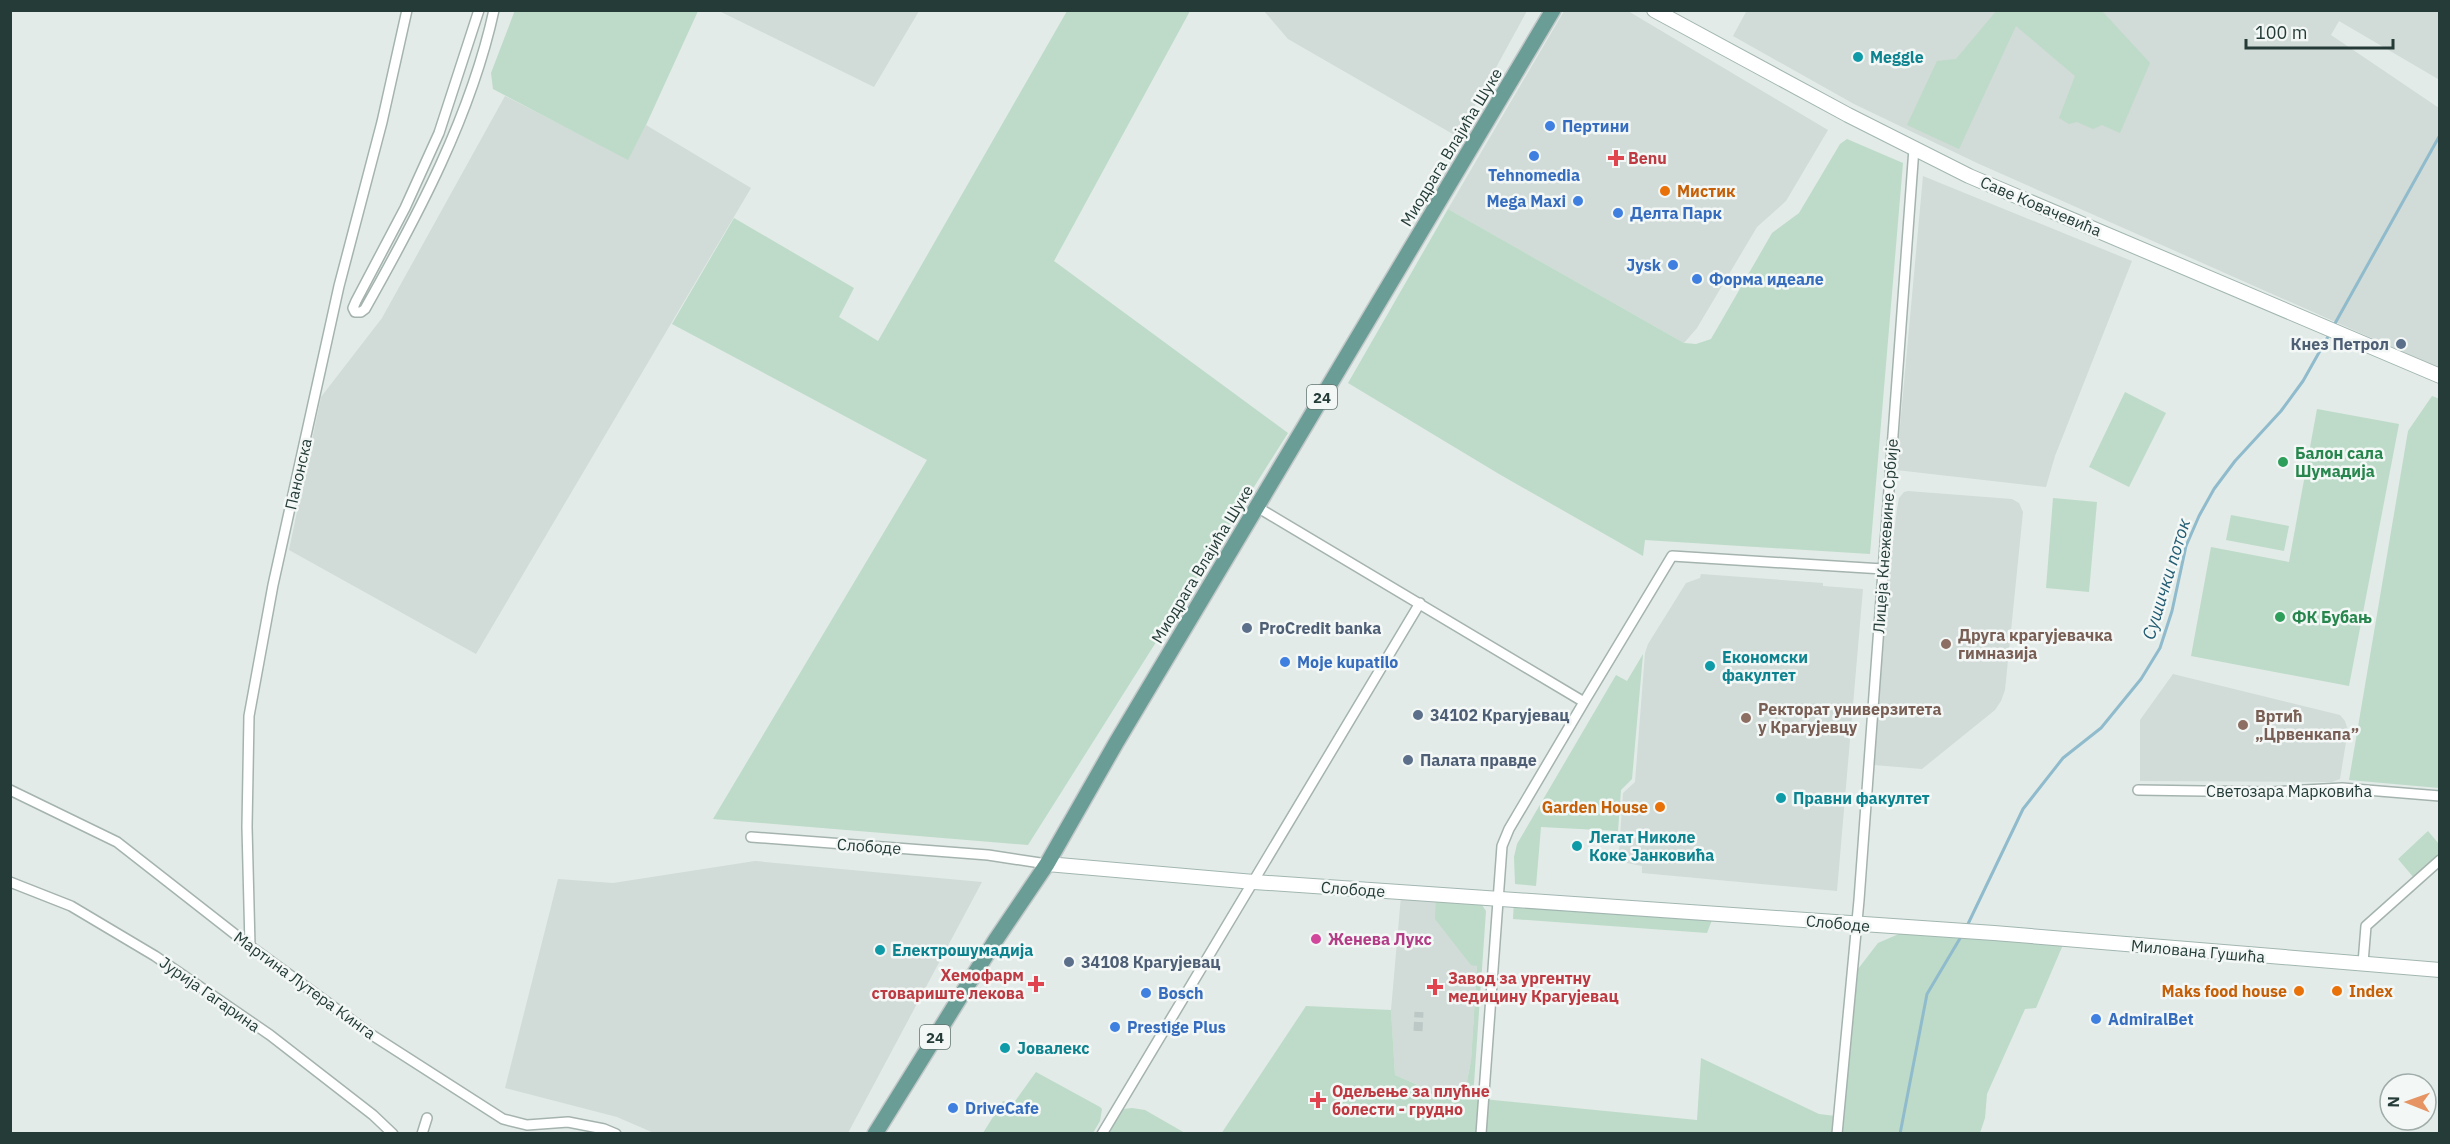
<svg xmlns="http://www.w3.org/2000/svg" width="2450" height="1144" font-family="'IBM Plex Sans',sans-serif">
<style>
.built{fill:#d1dbd7}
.green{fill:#bddbc8}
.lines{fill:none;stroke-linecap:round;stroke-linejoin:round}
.stream{stroke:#8fbbcc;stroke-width:3}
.street-tunnel{stroke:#bcc8c5;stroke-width:9;stroke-dasharray:9 4.5;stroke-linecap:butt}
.street-casing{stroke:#a5b3af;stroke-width:12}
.secondary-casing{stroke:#a2b6b1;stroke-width:16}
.primary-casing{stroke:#c2c8c7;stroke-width:18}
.street{stroke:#fff;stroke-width:9}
.secondary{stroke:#fff;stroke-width:14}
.primary{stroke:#6a9d96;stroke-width:15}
.culture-dot{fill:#0f9aa8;stroke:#f3f8f6;stroke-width:2}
.shop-dot{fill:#3f7fe0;stroke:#f3f8f6;stroke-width:2}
.health-dot{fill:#e0444e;stroke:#f3f8f6;stroke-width:2}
.food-dot{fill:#e8710a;stroke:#f3f8f6;stroke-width:2}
.service-dot{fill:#5c6f8a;stroke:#f3f8f6;stroke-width:2}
.leisure-dot{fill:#2e9e5b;stroke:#f3f8f6;stroke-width:2}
.education-dot{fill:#8d6e63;stroke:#f3f8f6;stroke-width:2}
.hotel-dot{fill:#d1479c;stroke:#f3f8f6;stroke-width:2}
.labels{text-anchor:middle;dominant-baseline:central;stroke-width:5;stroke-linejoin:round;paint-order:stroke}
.shield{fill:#f3f8f6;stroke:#627470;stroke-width:1.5}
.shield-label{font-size:15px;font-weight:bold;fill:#243b37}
.culture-label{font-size:16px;font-weight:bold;fill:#0d838f;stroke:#f3f8f6;text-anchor:start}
.shop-label{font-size:16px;font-weight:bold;fill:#366cbe;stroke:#f3f8f6;text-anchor:start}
.street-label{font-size:16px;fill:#243b37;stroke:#f3f8f6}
.health-label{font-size:16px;font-weight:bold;fill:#be3a42;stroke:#f3f8f6;text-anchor:start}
.food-label{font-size:16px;font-weight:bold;fill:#c56008;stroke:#f3f8f6;text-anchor:start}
.service-label{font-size:16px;font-weight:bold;fill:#4e5e75;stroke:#f3f8f6;text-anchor:start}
.leisure-label{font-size:16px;font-weight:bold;fill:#27864d;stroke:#f3f8f6;text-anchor:start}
.education-label{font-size:16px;font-weight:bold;fill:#785e54;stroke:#f3f8f6;text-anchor:start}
.hotel-label{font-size:16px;font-weight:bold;fill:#b23c85;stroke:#f3f8f6;text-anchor:start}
.water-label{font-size:18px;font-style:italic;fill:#225b72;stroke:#f3f8f6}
</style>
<rect width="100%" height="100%" fill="#e2ebe8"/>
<path class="built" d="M1747,10L2439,11L2440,76L2438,79L2339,21L2331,35L2439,108V368L1977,163L1854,104L1733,36Z
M719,11H919L874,87Z
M1264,11H1527L1458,137L1288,39Z
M1564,11H1628L1828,130L1786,201L1757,227L1697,328L1684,343L1448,209Z
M505,96L628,159L646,125L751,188L476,654L289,550L321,397L382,318Z
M1923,176L2132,261L2055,456L2046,487L1896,470Z
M1908,491L2012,499L2019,503L2023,512L2005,690L2001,701L1995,710L1922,769L1874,765L1886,597L1897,509L1899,498L1904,492Z
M1701,574L1823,583V586L1863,589L1837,891L1642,873V866L1627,863L1619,852L1623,793L1635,782L1645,653L1648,644L1686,583L1700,578Z
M2173,674L2340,715L2345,721L2348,730L2340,779L2332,782L2140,781V720Z
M755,861L982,882L848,1133H654L617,1117L505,1088L558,879L613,883Z
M1401,896L1436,899L1477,965L1471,1061L1465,1090L1451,1099L1395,1075L1391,1010Z"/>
<path class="green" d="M515,10L698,11L646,125L628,160L493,89L491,73Z
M1997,10L2102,11L2150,63L2120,133L2102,125L2093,129L2077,122L2069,124L2059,118L2075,76L2016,26L1959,149L1907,125L1937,61L1956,59Z
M1067,11H1190L1054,261L1288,433L1028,845L713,819L927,460L672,324L734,218L854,288L839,317L878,341Z
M1847,139L1903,163L1870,554L1645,540L1643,556L1499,474L1348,383L1448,209L1684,343L1696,344L1711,339L1772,233L1799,213L1840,144Z
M2125,392L2166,413L2129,487L2089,467Z
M2432,396L2440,399L2439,788L2349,780L2408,431Z
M2317,409L2399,424L2349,686L2191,656L2211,547L2289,562Z
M2053,498L2097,502L2089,592L2046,588Z
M2231,515L2289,526L2284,551L2226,540Z
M1643,654L1632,779L1621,790L1618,831L1541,827L1536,886L1515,884L1514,857L1517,844L1616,675L1627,681Z
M2428,831L2439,844V855L2414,878L2398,859Z
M1436,899L1480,902L1486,911L1473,1098L1697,1120L1701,1058L1819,1114L1844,1117L1858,969L1878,943L1901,933L2065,940L2036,1008L2025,1009L1987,1094L1985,1118L1980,1133L1221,1134L1306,1006L1391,1010L1395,1075L1450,1099L1465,1091L1471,1061L1477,966L1471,965L1435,919Z
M1514,900L1712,920L1707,933L1513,919Z
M1036,1072L1100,1107L1102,1109L1100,1121L1093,1133H983L1003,1101L1013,1104Z
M1132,1108L1145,1110L1185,1133H1109L1123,1109Z"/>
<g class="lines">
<path class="stream" d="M2333,327L2440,135
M1967,926L2023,809L2063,758L2101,728L2141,679L2160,648L2172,611L2186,546L2199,516L2214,489L2235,461L2281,411L2303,381L2330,333
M1900,1134L1927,994L1962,935"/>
<path class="street-tunnel" d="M1418,1031L1419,1012"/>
<g class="street-casing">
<path id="street" d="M479,10L439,133L405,208L356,301L353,308L355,312H361L365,309C418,215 471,116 494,10
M1257,507L1584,702L1509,829L1502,846L1481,1134
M1584,702L1672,556L1883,569
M10,790L117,842L250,946L372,1035L503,1119L527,1125L568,1122L604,1129L616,1134
M2138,790L2270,792L2342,788L2440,796
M751,837L988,855L1047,864
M10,882L71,906L155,956L270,1035L373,1115L393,1134
M250,946L247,827L249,716L273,585L339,286L382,122L407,10
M2363,963L2366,926L2440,860
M422,1134L427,1118
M1102,1134L1420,603
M1837,1134L1859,900L1914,148"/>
</g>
<g class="secondary-casing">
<path id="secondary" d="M1654,10L1848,115L1969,176L2440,376
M1047,864L1254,882L1994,933L2440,970"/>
</g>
<g class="primary-casing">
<path id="primary" d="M875,1134L995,941L1047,864L1116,743L1553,10"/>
</g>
<use href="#street" class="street"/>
<use href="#secondary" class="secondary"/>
<use href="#primary" class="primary"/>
</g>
<g class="culture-dot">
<circle cx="1858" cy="57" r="6"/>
<circle cx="1710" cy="666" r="6"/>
<circle cx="1781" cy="798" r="6"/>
<circle cx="1577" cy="846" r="6"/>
<circle cx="880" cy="950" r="6"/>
<circle cx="1005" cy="1048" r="6"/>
</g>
<g class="shop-dot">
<circle cx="1550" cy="126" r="6"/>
<circle cx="1534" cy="156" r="6"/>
<circle cx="1578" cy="201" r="6"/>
<circle cx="1618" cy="213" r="6"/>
<circle cx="1673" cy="265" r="6"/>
<circle cx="1697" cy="279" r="6"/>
<circle cx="1285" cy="662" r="6"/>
<circle cx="1146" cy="993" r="6"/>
<circle cx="2096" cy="1019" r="6"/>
<circle cx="1115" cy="1027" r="6"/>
<circle cx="953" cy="1108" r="6"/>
</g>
<g class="health-dot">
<path d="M1613 149h6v6h6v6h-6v6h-6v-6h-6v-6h6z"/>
<path d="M1033 975h6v6h6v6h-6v6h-6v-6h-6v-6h6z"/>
<path d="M1432 978h6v6h6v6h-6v6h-6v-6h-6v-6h6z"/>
<path d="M1315 1091h6v6h6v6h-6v6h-6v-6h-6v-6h6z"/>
</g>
<g class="food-dot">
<circle cx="1665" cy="191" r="6"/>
<circle cx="1660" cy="807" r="6"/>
<circle cx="2299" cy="991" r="6"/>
<circle cx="2337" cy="991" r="6"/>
</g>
<g class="service-dot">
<circle cx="2401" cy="344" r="6"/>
<circle cx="1247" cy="628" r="6"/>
<circle cx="1418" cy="715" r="6"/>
<circle cx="1408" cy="760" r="6"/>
<circle cx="1069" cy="962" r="6"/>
</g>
<g class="leisure-dot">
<circle cx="2283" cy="462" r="6"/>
<circle cx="2280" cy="617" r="6"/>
</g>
<g class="education-dot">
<circle cx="1946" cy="644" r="6"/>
<circle cx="1746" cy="718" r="6"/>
<circle cx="2243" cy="725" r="6"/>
</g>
<circle class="hotel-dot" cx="1316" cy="939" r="6"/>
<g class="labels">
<g class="shield">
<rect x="1307" y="385" width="30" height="24" rx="4.5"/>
<rect x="920" y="1025" width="30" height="24" rx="4.5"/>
</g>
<g class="shield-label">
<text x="1322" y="397">24</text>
<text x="935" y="1037">24</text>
</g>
<g class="culture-label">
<text x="1870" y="57">Meggle</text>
<text x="1722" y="657">Економски<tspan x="1722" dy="18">факултет</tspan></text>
<text x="1793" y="798">Правни факултет</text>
<text x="1589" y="837">Легат Николе<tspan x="1589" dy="18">Коке Јанковића</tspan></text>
<text x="892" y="950">Електрошумадија</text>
<text x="1017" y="1048">Јовалекс</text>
</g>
<g class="shop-label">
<text x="1562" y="126">Пертини</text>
<text x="1534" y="175" text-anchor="middle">Tehnomedia</text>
<text x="1566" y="201" text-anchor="end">Mega Maxi</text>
<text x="1630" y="213">Делта Парк</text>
<text x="1661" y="265" text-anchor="end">Jysk</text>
<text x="1709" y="279">Форма идеале</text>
<text x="1297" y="662">Moje kupatilo</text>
<text x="1158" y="993">Bosch</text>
<text x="2108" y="1019">AdmiralBet</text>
<text x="1127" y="1027">Prestige Plus</text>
<text x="965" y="1108">DriveCafe</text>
</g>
<g class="street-label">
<text transform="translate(1451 147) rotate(-59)">Миодрага Влајића Шуке</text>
<text transform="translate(2041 206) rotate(23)">Саве Ковачевића</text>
<text transform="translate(298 474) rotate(-77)">Панонска</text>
<text transform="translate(1885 536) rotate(-86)">Лицеја Кнежевине Србије</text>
<text transform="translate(1202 564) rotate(-59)">Миодрага Влајића Шуке</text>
<text x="2289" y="791">Светозара Марковића</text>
<text transform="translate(869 846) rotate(4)">Слободе</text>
<text transform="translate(1353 889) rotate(4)">Слободе</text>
<text transform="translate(1838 923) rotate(5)">Слободе</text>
<text transform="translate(2198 951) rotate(5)">Милована Гушића</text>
<text transform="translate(305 985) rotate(36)">Мартина Лутера Кинга</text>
<text transform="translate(210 994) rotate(35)">Јурија Гагарина</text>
</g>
<g class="health-label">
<text x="1628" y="158">Benu</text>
<text x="1024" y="975" text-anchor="end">Хемофарм<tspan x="1024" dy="18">стовариште лекова</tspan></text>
<text x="1448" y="978">Завод за ургентну<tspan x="1448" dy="18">медицину Крагујевац</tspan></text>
<text x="1332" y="1091">Одељење за плућне<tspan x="1332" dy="18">болести - грудно</tspan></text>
</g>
<g class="food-label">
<text x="1677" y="191">Мистик</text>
<text x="1648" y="807" text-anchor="end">Garden House</text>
<text x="2287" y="991" text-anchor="end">Maks food house</text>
<text x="2349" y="991">Index</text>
</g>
<g class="service-label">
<text x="2389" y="344" text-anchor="end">Кнез Петрол</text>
<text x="1259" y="628">ProCredit banka</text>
<text x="1430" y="715">34102 Крагујевац</text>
<text x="1420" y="760">Палата правде</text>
<text x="1081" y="962">34108 Крагујевац</text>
</g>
<g class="leisure-label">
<text x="2295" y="453">Балон сала<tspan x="2295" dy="18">Шумадија</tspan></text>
<text x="2292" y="617">ФК Бубањ</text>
</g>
<g class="education-label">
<text x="1958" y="635">Друга крагујевачка<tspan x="1958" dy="18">гимназија</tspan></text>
<text x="1758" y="709">Ректорат универзитета<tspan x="1758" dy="18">у Крагујевцу</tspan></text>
<text x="2255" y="716">Вртић<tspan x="2255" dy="18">„Црвенкапа”</tspan></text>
</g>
<g class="hotel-label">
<text x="1328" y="939">Женева Лукс</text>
</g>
<g class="water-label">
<text transform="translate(2166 579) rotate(-73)">Сушички поток</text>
</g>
</g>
<rect width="2450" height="1144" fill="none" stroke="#243b37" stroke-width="24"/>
<g transform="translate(2408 1102) rotate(271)"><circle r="28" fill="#f3f8f6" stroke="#a0acaa" stroke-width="1.5"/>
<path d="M0-4.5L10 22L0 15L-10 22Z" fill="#e79465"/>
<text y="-9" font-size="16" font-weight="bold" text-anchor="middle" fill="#243b37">N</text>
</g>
<path d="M2246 39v9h147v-9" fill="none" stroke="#243b37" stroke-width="3"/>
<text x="2255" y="39" font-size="18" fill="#243b37" stroke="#f3f8f6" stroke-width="4.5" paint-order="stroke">100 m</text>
</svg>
